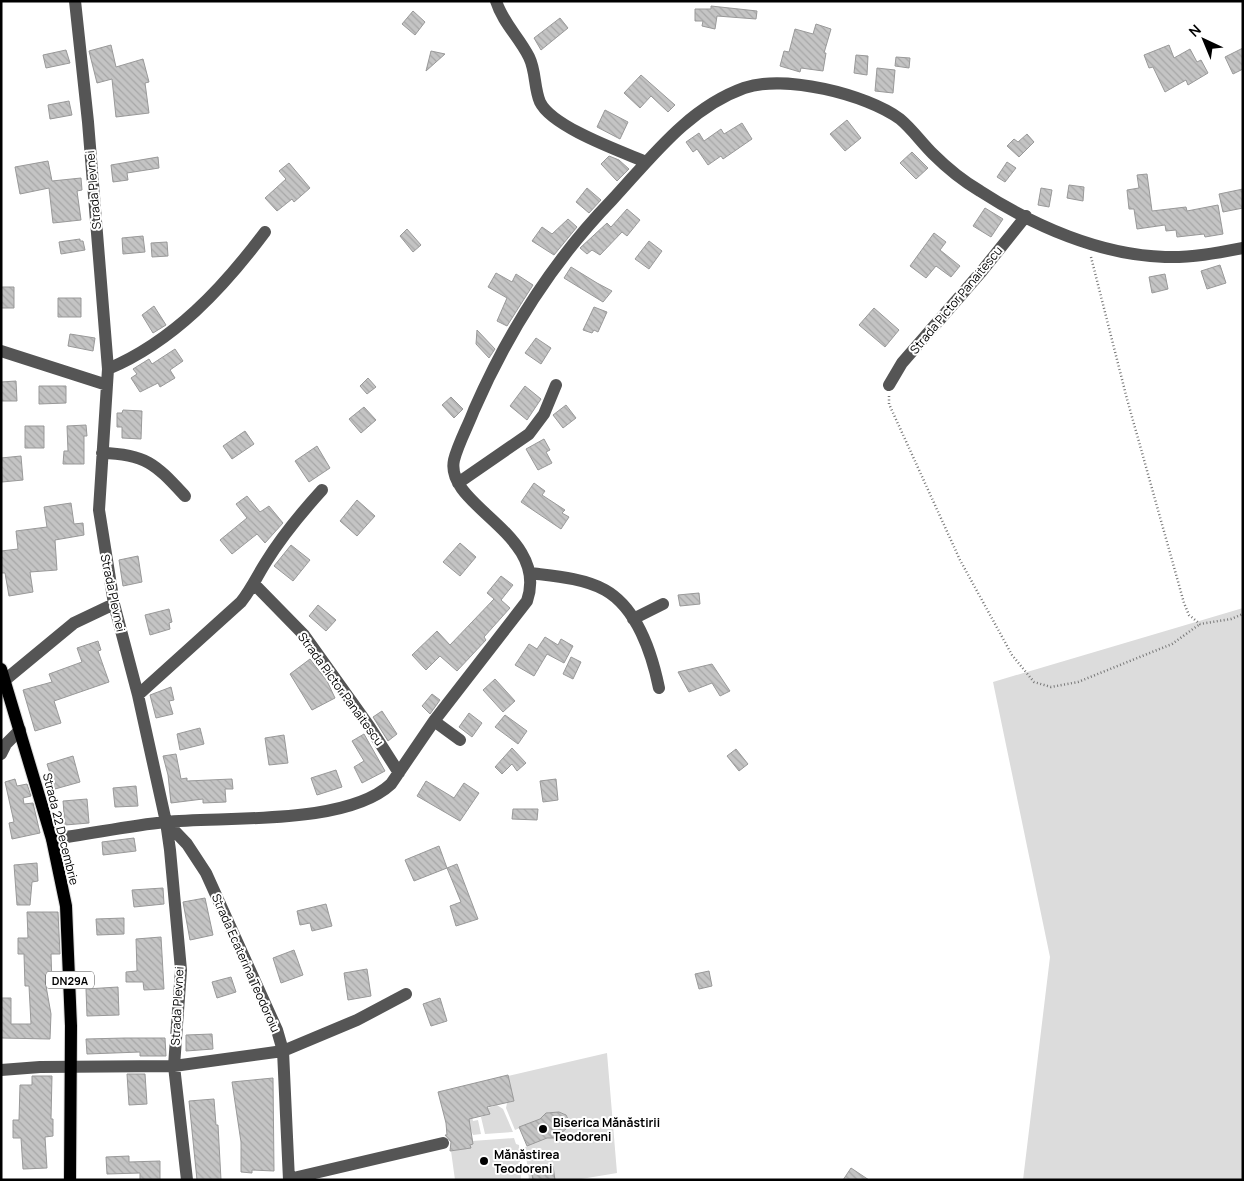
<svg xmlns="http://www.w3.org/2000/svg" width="1244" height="1181" font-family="Manrope,sans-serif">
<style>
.grass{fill:#dcdcdc}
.building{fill:url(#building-back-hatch);stroke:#999}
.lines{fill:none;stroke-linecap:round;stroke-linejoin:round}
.major-casing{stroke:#dbdbdb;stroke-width:14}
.path{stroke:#777;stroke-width:2.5;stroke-dasharray:1 2.5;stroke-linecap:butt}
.minor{stroke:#555;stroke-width:12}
.major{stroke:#000;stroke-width:12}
.poi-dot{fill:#000;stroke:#fff;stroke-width:2}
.labels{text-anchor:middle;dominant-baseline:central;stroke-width:4;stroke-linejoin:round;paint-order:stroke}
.shield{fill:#fff;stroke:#4c4c4c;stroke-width:1}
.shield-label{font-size:11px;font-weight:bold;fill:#000}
.street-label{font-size:12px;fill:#000;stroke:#fff}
.poi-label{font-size:12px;font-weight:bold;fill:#000;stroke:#fff;text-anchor:start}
</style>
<defs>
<pattern id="building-back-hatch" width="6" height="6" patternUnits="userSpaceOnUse" patternTransform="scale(1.25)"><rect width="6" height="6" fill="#c4c4c4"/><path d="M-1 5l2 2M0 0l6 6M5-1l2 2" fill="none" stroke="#a7a7a7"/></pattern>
</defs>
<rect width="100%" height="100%" fill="#fff"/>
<path class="grass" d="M1243,608V1180H1023L1050,957L993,682Z
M607,1053L617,1173L575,1180H555L553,1166L532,1169L533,1180H529L525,1147L548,1137H559L568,1127L569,1121L563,1113L549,1112L541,1119L515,1130L506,1108L507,1103L514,1101L508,1076Z
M497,1105L503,1109L513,1132L485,1134L481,1117L489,1114L488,1108Z
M470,1110L473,1121L478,1120L481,1134L473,1135L471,1130L462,1128Z
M514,1138L516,1144L519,1145L521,1180H455L451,1151L470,1148L472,1141Z"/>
<path class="building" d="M711,6L757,11L756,19L717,16L715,29L702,26L703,21H695V9H711Z
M413,11L425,22L415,35L402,24Z
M560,18L568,28L541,50L534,38Z
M816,24L831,29L824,53H826L823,71L801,68L800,72L780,66L784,51L789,52L795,29L813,34Z
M111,45L116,67L143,59L149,82L145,83L149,113L116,117L112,79L97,83L89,51Z
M1169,45L1174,58L1190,49L1197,62L1201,60L1208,73L1188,85L1186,80L1165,92L1153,67L1149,68L1144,55Z
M1243,48V69L1233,74L1225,57Z
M66,50L70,63L46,68L43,55Z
M431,51L445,54L426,71Z
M856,55L868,56L867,75L854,73Z
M896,57L910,58L909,68L895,66Z
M877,68L895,70L893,93L875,91Z
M641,75L675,105L668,112L651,96L640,108L624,93Z
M69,101L72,115L50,119L48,105Z
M605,110L628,122L620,139L597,127Z
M847,120L861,138L845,151L830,134Z
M742,123L752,139L723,159L721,156L708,165L697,149L693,152L686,142L699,133L704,141L721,129L724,134Z
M1027,134L1034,142L1019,157L1007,146L1014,139L1018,142Z
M912,152L928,168L916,179L900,163Z
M609,156L619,160L629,169L617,181L601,164Z
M158,157L159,168L127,173L128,180L113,182L111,165Z
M48,161L52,181L81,178L82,190L77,191L81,220L53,223L49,188L20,194L15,167Z
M1007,162L1016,168L1005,182L997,177Z
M289,163L310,188L294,202L292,199L277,211L265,198L286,179L279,171Z
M1147,174L1152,211L1186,207L1187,211L1218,205L1223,234L1205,237L1204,234L1177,237L1176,230L1166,231L1165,225L1137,229L1134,209H1129L1127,190L1139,188L1137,175Z
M1069,185L1084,187L1083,201L1067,198Z
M587,188L601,200L589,213L576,202Z
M1041,188L1052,190L1049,207L1038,205Z
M1243,189V208L1223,212L1219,194Z
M985,208L1003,219L991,237L973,226Z
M627,209L640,220L627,236L622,232L600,255L592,250L587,254L580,248L607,223L611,227Z
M568,219L577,227L554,255L532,241L542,227L552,234Z
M407,229L421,245L413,252L400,236Z
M934,233L946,242L940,250L960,266L951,277L936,266L926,278L910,266Z
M143,236L145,252L123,254L122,238Z
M80,239V241H83L85,250L61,254L59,242Z
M649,241L662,251L649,269L635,259Z
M167,242L168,256L152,257L151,243Z
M1220,265L1226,283L1207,289L1201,271Z
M571,267L597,283L612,291L603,302L564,278Z
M496,273L512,282L516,274L533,285L507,326L497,321L507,298L488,287Z
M1165,274L1168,289L1152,293L1149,277Z
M1,287H14V308H1Z
M58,298H81V317H58Z
M154,306L166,325L153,333L142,315Z
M594,307L607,312L598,332L594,330L592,333L583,330Z
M874,308L899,330L885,347L859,325Z
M477,330L495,349L489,358L476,344Z
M70,334L95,338L93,351L68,346Z
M536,338L551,348L541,364L525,353Z
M175,349L183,361L170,370L175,378L160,387L158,383L140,392L131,378L137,374L133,369L149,359L152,364Z
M368,378L376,387L367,394L360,386Z
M16,381L17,401H1V382Z
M39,386H66V403L39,404Z
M525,386L541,399L527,420L510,406Z
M451,397L463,409L454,418L442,405Z
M566,405L576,418L563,428L553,415Z
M364,407L376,420L361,433L349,419Z
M123,410L142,411L141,439L122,438V427H117V413H122Z
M86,425L87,436H84V464H63L64,451H68L67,426Z
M25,426H44V448H25Z
M245,431L254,444L232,459L223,446Z
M544,439L550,450L546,452L552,463L538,470L526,449Z
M317,446L330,468L309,482L295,461Z
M21,456L23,480L2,482L1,458Z
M534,483L545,491L542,495L565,510L562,513L569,517L561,529L521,502Z
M247,496L260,512L269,506L283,523L265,543L257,534L232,554L220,540L247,518L236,504Z
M357,500L375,516L357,536L340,521Z
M71,503L74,524L83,523L84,535L55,540L57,570L30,572L33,592L9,596L5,573H1V551L18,549L16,531L47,527L44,507Z
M460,543L476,557L460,576L443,562Z
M291,545L310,560L293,581L274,566Z
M138,556L142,582L123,586L119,560Z
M501,576L513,585L501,600L510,608L484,637L486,640L457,671L440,656L426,670L412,655L437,631L450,645L494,599L487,593Z
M699,593L700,604L680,606L678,595Z
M318,605L336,620L326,631L309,616Z
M169,609L172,622L169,623L170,629L150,635L145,615Z
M545,637L558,645L561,639L573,646L564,663L547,654L534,676L515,665L529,644L537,649Z
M98,641L101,650L98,651L109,682L54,701L61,723L35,731L23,690L52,682L49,674L82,662L77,648Z
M571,657L581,662L573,679L563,674Z
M310,659L327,681L335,698L312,710L290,674Z
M712,664L730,691L720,696L712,683L689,692L678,672Z
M495,679L515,701L503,712L483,690Z
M171,687L174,700L169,701L173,714L156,718L150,695Z
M432,694L440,700L430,714L422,706Z
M382,711L397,734L388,741L373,717Z
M469,713L482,723L472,737L459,727Z
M505,715L527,731L518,744L495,727Z
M200,728L204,744L180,750L177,734Z
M364,734L385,771L362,783L354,767L364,761L352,741Z
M284,735L288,763L269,765L265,738Z
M512,748L526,763L517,771L512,764L502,774L495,767Z
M736,749L748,764L739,771L727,756Z
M176,754L181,779L187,778V781L232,779L233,789H225L226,802L203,803V799L171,803L168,775L163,756Z
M73,756L80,782L55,789L47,764Z
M336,770L342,787L317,795L311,778Z
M15,779L17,786L27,784L31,796L23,798L24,804L33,803L40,833L12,839L9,823L14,822L5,782Z
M556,779L558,800L543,802L540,781Z
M426,781L454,798L464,783L479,793L460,821L417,796Z
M136,786L138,806L115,807L113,788Z
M87,799L89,823L65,825L63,801Z
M513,809H538L537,820L512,819Z
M134,838L136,851L103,855L102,842Z
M439,846L447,868L414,881L405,860Z
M37,863L38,881L32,882L30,905H17L14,865Z
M457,864L478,919L456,926L450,906L461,902L447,868Z
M163,888L164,904L134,907L132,890Z
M205,898L213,935L190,940L183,902Z
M326,904L332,926L312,931L310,923L300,925L297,911Z
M27,912H58L60,954H51L52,986H46L51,1014L50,1039L1,1038V998H11V1024H31L29,986H25L24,954H18V938H28Z
M124,918V934L97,935L96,919Z
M161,937L164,989L144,990L143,982H126V972L137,971L136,939Z
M294,950L303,975L281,983L273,958Z
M367,969L371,996L348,1000L344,973Z
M709,971L712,986L699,989L695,974Z
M231,977L236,992L217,998L212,982Z
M118,987L119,1015L87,1016L86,989Z
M440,998L447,1021L431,1026L423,1004Z
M212,1034L213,1049L186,1051V1035Z
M125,1038H165L166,1056H140V1052L87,1054L86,1039Z
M127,1074H145L147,1104L129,1105Z
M508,1075L514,1101L487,1107L490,1114L469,1119L473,1144L470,1145L471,1148L450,1151L451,1142L445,1135H447L446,1123L438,1092Z
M32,1076H52L51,1119H53V1136L45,1137L47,1168L23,1169L21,1138H13V1120H19L20,1085H32Z
M273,1078L274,1171L252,1170V1173L241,1172V1142L232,1082Z
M214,1099L216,1125H218L221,1180H197L189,1101Z
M546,1113L559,1112L566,1115L569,1121L568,1127L556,1138H547L527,1146L519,1127L540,1119Z
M129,1156V1162L160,1161V1180H140V1173L107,1174L106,1157Z
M544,1166H553L555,1180H533L531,1169Z
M851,1168L869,1180H843Z"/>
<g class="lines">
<g class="major-casing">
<path id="major" d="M1,669L52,839L66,906L71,1026L70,1180"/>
</g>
<path class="path" d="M1091,257L1127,399L1184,603L1189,615L1200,624L1231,619L1243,614
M889,396V404L960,560L1012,655L1034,682L1051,687L1078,682L1172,644L1200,624"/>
<path class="minor" d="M75,1L88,122L108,369L99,510L114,604L138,695L166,822L170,850L181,970L174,1066L187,1180
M496,1C503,23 519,37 529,57C536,71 534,88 540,102C552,127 620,151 646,162
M1,351L107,385
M108,369C174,341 223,288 265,232
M889,385L902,363L982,271L1026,216
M102,453C147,454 156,465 185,496
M458,483L529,434L544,414L556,385
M530,573C553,576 583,578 605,590C637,608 652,654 659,688
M255,585L304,635L369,726L399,773
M633,619L663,604
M5,680L74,623L114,604
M138,695L241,602C252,588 257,576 266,562C282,536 302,512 322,490
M434,721L460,740
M1,754L6,744L20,730
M166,822L187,844L206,873L277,1030L283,1051L289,1180
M52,839C90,834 128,826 165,822C225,816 346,826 391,784L434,721L527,601C550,534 444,506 454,460C458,444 468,426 474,410C508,332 553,261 612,200C651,158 688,108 744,88C784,74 866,94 900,119C912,129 921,142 933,154C947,168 963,181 980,191C1034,226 1100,255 1165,257C1191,258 1217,253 1243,248
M1,1070L40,1067L174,1066L283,1051L357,1020L406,994
M289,1179L443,1143"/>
<use href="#major" class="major"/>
</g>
<g class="poi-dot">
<circle cx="543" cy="1129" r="5"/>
<circle cx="484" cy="1161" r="5"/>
</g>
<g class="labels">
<rect class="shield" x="46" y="971.5" width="48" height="17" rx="4"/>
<g class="shield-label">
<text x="70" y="980">DN29A</text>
</g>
<g class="street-label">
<text transform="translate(93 190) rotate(-95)">Strada Plevnei</text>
<text transform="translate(956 300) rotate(-50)">Strada Pictor Panaitescu</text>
<text transform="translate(113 593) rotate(78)">Strada Plevnei</text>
<text transform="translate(341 689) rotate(54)">Strada Pictor Panaitescu</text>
<text transform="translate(61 829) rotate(76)">Strada 22 Decembrie</text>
<text transform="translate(246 963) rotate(66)">Strada Ecaterina Teodoroiu</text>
<text transform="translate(177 1006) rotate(-87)">Strada Plevnei</text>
</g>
<g class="poi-label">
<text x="553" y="1122">Biserica Mănăstirii<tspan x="553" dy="14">Teodoreni</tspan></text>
<text x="494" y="1154">Mănăstirea<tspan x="494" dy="14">Teodoreni</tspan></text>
</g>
</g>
<rect width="1244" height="1181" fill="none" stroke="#000000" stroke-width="5"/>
<g transform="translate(1204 40) rotate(316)" stroke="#ffffff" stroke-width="4" paint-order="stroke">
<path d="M0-4L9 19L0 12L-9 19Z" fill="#000000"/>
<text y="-8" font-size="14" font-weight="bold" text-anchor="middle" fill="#000000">N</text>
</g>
</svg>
